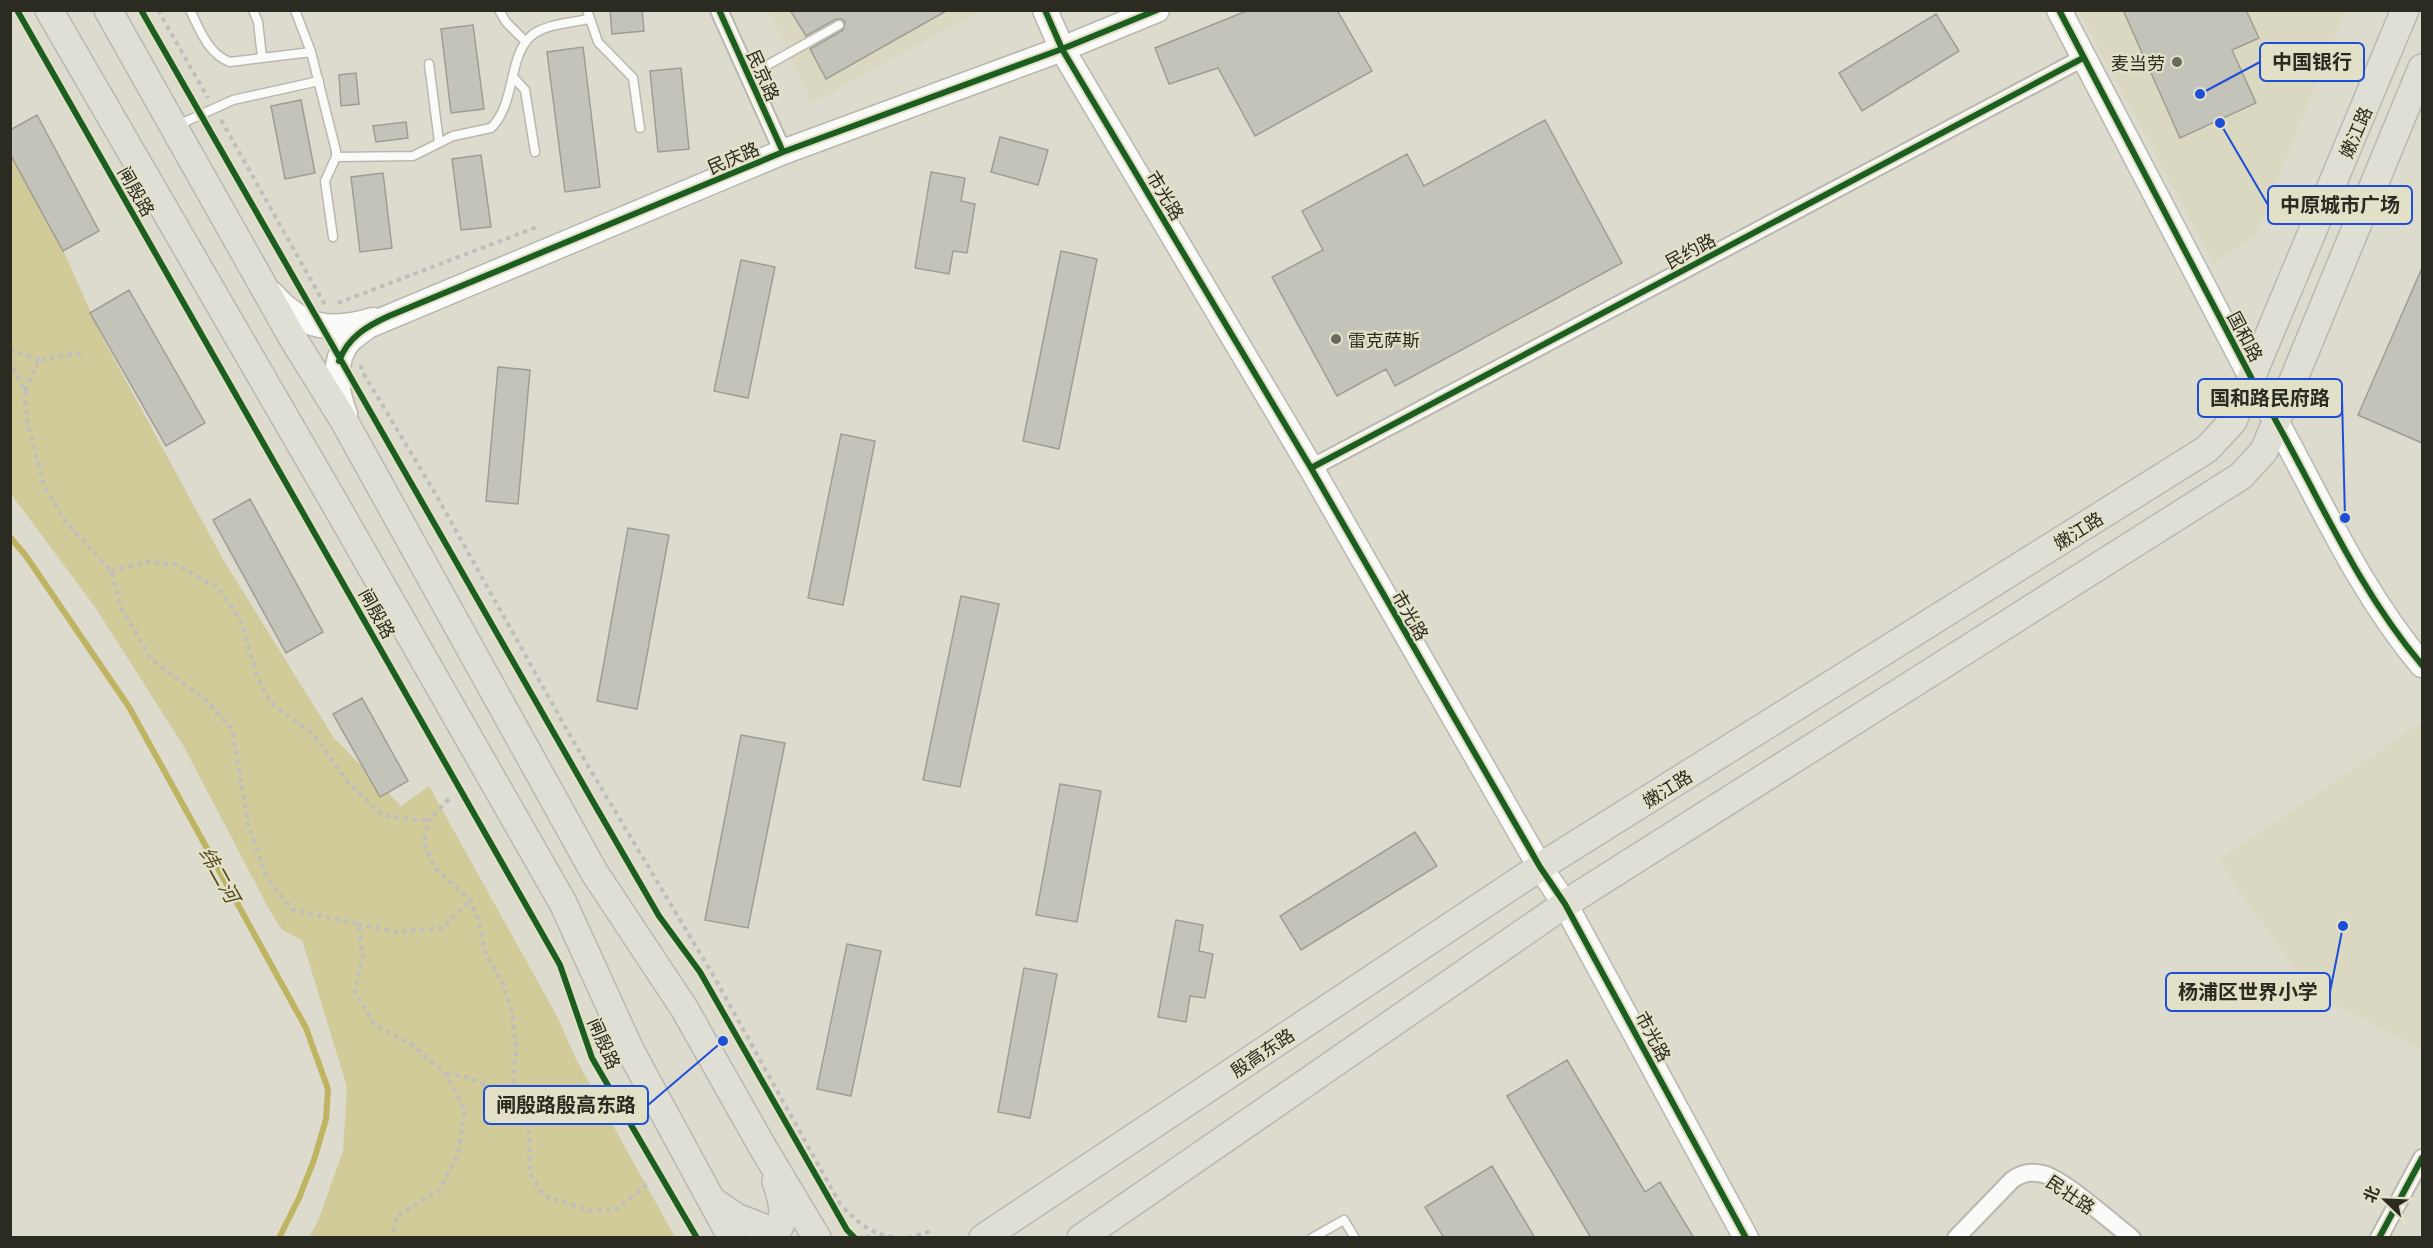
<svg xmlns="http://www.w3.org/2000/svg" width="2433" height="1248" font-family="Literata,'Noto Sans SC',serif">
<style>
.built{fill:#dbd8c1}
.green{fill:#d1ca99}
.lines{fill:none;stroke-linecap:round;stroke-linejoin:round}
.stream{stroke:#bfb462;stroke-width:6}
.building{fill:#c4c3b9;stroke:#9f9d93;stroke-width:1.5}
.lane-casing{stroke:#bab8ae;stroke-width:11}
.street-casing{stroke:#bab8ae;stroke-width:20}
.secondary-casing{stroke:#bab8ae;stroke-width:27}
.primary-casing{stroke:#b9b8b1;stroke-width:30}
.path{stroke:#bfbebb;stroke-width:4;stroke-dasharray:4.5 4.5;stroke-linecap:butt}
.lane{stroke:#fafaf8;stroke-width:8}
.street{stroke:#fafaf8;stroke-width:16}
.secondary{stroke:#fafaf8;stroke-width:24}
.primary{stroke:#e0dfd6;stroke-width:27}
.cycleway-casing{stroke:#e3e0c8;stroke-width:10}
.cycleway{stroke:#1b5e20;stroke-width:6}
.poi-dot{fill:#6a695e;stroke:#e3e0c8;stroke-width:2}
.labels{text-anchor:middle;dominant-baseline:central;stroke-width:4.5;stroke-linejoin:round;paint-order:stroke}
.poi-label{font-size:18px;fill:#2c2b22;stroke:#e3e0c8;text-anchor:end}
.street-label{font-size:18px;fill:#2c2b22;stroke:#e3e0c8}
.water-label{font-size:20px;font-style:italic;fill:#514a1e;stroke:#e3e0c8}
.leader{fill:none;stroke:#1d4ed8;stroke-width:2}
.callout-dot{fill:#1d4ed8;stroke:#e3e0c8;stroke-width:2}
.callout{fill:#e3e0c8;stroke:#1d4ed8;stroke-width:2}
.callout-label{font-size:20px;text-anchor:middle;font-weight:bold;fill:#2c2b22}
</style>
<rect width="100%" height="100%" fill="#dddbce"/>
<path class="built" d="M768,11H981L812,103Z
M2079,11H2346L2255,236L2214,264Z
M2422,722V1050L2310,992L2218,860Z"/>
<path class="green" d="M10,131L100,333L224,561L334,738L401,806L429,786L558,1018L576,1059L675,1237H309L318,1221L343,1151L347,1087L302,940L282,930L269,909L183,745L95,607L11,494Z"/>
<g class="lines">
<path class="stream" d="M10,537L26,556L129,707L306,1028L328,1089L326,1119L314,1160L299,1198L279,1238"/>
</g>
<path class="building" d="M610,10H642L644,31L612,34Z
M790,10H948L826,79L810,49L843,30L845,22L842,19H836L806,36Z
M1249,10H1337L1372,71L1255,136L1218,68L1169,84L1155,48Z
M2123,10H2246L2259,38L2232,50L2256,103L2180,138Z
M1936,14L1959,51L1862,111L1839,73Z
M473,25L484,109L451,113L441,29Z
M583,47L600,187L565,192L547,52Z
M681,68L689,149L658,152L650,71Z
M356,73L359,104L341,106L339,75Z
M301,100L315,173L285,179L271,106Z
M37,115L99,231L63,251L10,154V130Z
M1545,120L1622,263L1395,386L1386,369L1337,396L1272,277L1323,250L1302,211L1407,154L1424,186Z
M406,122L408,138L376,142L373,126Z
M1000,137L1048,150L1038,185L991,172Z
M481,155L491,227L461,230L452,159Z
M931,172L965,178L961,201L975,204L967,253L953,251L949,274L915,268Z
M383,173L392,248L360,252L351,177Z
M1061,251L1097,259L1059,449L1023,441Z
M741,260L775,267L748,398L714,391Z
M2422,268V443L2358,415Z
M129,290L205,423L166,446L90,313Z
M498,367L530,370L518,504L486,501Z
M841,434L875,441L843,605L808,598Z
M250,499L323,632L286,653L213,520Z
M628,528L669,535L637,709L597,701Z
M961,596L999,604L960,787L923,780Z
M362,698L408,781L380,797L333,714Z
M741,735L785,743L748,928L705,920Z
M1060,784L1101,791L1077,922L1036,915Z
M1415,832L1437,866L1301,950L1280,916Z
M1176,920L1203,925L1199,951L1213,954L1205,998L1190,996L1186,1022L1158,1017Z
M847,944L881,951L851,1096L817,1089Z
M1024,968L1057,974L1030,1118L998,1112Z
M1567,1060L1645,1192L1660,1182L1694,1238H1591L1507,1096Z
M1492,1166L1535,1238H1444L1425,1207Z"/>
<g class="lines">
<g class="lane-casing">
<path id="lane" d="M190,10C200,30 208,54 230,62L311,52
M253,10L258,22L262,57
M295,10L311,52L336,151V157L325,181L333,237
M499,10L506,22L526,42
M587,10L598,42L633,78L640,128
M429,64L439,142
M748,76L839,25
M513,77L525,90L535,152
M178,125L233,100L319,81
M336,157L413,156L453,136L491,128C516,104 508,56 531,36C545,24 571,23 588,19
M1312,1238L1344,1220L1355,1238"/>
</g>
<g class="street-casing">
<path id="street" d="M719,10L783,152
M1311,468L2083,58
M1956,1238L2012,1180C2021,1173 2031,1171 2043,1174C2065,1180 2111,1222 2132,1238
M2379,1238L2422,1158"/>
</g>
<g class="secondary-casing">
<path id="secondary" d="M1045,10L1062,49L1311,468L1540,867L1565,904L1746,1238
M2059,10L2252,379C2309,473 2350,580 2422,665
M272,294C302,328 330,333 373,320
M345,414C336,392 332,361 349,341C355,335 362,331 368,326L783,152L1062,49L1157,10"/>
</g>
<g class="primary-casing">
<path id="primary" d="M49,10L334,502L563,903L631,1052L732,1238
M108,10L292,337L343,419L594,872L684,1008L762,1146L817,1238
M714,1202L736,1217L772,1231L779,1228C787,1213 781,1197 776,1181
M983,1238L1540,867L2207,449L2233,421L2405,10
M1081,1238L1565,904L2241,476L2264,451L2422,68"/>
</g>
<path class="path" d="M158,10L208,98
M221,120L325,305
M338,303L537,227
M10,350L39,360
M10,359L25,392L27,420L44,486L66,522L111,571L121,607L150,658L207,701L232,729L248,824L267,878L293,910L358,924L363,955L355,992L374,1024L412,1045L446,1074L465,1110L458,1154L439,1190L397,1216L392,1238
M361,365L362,371L435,493L572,739L713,975L840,1204C858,1223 872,1236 901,1238
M25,391L39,360L81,353
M111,571L146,562L178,565L219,589L240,619L257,675L270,702L312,733L348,782L382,815L428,821
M449,799L428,821L424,844L434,867L470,900L478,919L486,955L502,981L512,1011L516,1047L513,1081L515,1098
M358,924L396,932L443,928L470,900
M446,1074C469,1074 492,1089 515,1098L529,1128L530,1173L544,1196L591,1211L615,1210L650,1182
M866,1238L875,1234
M908,1238L928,1232L932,1238"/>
<use href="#lane" class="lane"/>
<use href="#street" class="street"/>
<use href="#secondary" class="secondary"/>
<use href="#primary" class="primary"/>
<g class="cycleway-casing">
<path id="cycleway" d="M17,10L560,965L592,1058L697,1238
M141,10C313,313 485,615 659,916L700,972L847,1230L855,1238
M719,10L783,152
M1045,10L1062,49L1311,468L1540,867L1565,904L1746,1238
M2059,10L2252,379C2309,473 2350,580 2422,665
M339,361C348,337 367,326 389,316L783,152L1062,49L1157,10
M1311,468L2083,58
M2379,1238L2422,1158"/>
</g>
<use href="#cycleway" class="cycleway"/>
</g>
<g class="poi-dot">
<circle cx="2177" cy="62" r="6"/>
<circle cx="1336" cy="339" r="6"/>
</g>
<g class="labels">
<g class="poi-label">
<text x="2165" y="62">麦当劳</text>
<text x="1348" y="339" text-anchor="start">雷克萨斯</text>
</g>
<g class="street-label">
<text transform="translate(764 75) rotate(66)">民京路</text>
<text transform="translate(2355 132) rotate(-67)">嫩江路</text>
<text transform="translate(733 157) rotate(-23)">民庆路</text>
<text transform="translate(137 191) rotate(60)">闸殷路</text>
<text transform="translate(1166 195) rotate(59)">市光路</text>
<text transform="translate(1690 250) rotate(-28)">民约路</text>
<text transform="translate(2246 336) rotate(62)">国和路</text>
<text transform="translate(2078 530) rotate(-32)">嫩江路</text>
<text transform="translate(378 613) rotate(61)">闸殷路</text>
<text transform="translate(1411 615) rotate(60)">市光路</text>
<text transform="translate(1667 788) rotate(-32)">嫩江路</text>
<text transform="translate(1654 1036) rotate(62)">市光路</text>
<text transform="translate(605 1043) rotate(66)">闸殷路</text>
<text transform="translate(1262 1052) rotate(-34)">殷高东路</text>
<text transform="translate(2071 1194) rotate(34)">民壮路</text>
</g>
<g class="water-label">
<text transform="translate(221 874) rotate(61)">纬二河</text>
</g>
</g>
<path class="leader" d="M2200 94L2260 62M2220 123L2268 205M2345 518L2342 398M2343 926L2330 992M723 1041L648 1105"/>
<g class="callout-dot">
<circle cx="2200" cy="94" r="6"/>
<circle cx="2220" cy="123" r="6"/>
<circle cx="2345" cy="518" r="6"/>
<circle cx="2343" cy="926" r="6"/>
<circle cx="723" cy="1041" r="6"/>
</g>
<g class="callout">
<rect x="2260" y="43" width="104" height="38" rx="6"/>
<rect x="2268" y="186" width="144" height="38" rx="6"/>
<rect x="2198" y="379" width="144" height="38" rx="6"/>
<rect x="2166" y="973" width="164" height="38" rx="6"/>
<rect x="484" y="1086" width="164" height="38" rx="6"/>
</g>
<g class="callout-label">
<text x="2312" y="69">中国银行</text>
<text x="2340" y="212">中原城市广场</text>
<text x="2270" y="405">国和路民府路</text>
<text x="2248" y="999">杨浦区世界小学</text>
<text x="566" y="1112">闸殷路殷高东路</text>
</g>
<rect width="2433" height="1248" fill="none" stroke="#2c2b22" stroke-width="24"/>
<g transform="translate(2385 1200) rotate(293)" stroke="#e3e0c8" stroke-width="4.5" paint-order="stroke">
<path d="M0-4.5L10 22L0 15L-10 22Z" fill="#2c2b22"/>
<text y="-9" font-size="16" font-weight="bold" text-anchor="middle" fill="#2c2b22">北</text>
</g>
</svg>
